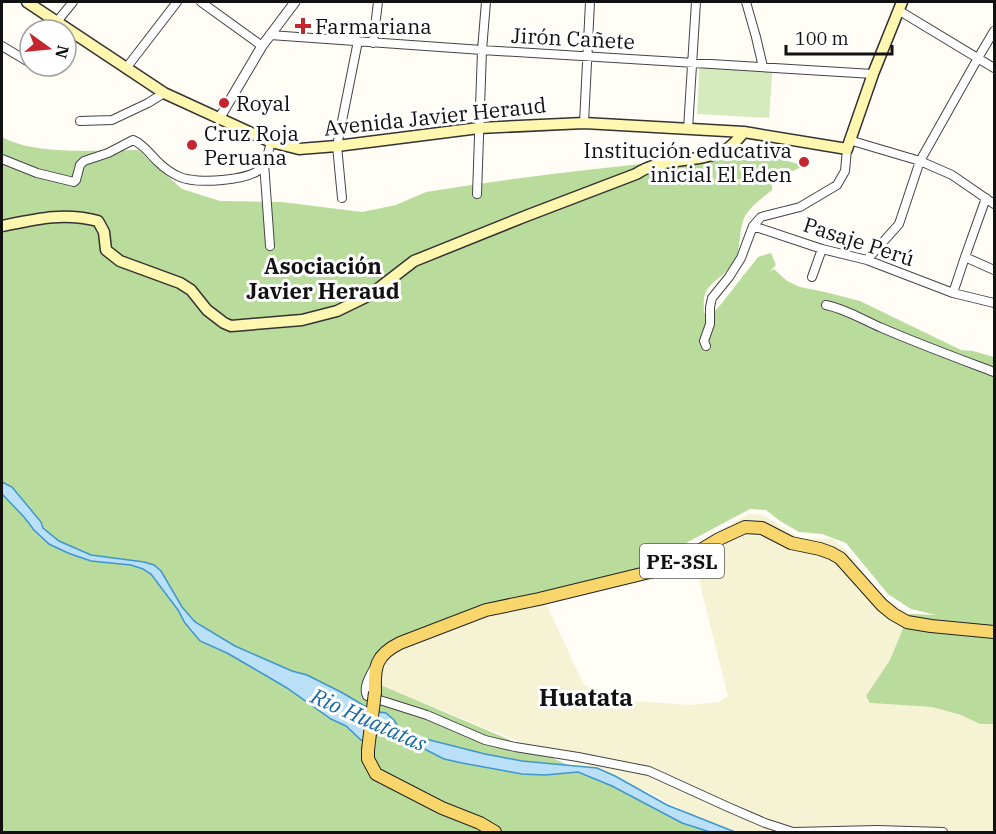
<svg xmlns="http://www.w3.org/2000/svg" width="996" height="834" font-family="'IBM Plex Serif',serif">
<style>
.farmland{fill:#f6f3d4}
.green{fill:#d5ebbd}
.forest{fill:#b9dc9c}
.water{fill:#b9e0f7;stroke:#3f96cf;stroke-width:1.5}
.lines{fill:none;stroke-linecap:round;stroke-linejoin:round}
.minor-casing{stroke:#444;stroke-width:10}
.tertiary-casing{stroke:#444;stroke-width:11}
.secondary-casing{stroke:#333;stroke-width:13}
.primary-casing{stroke:#222;stroke-width:14}
.minor{stroke:#fff;stroke-width:8}
.tertiary{stroke:#fff;stroke-width:9}
.secondary{stroke:#fff6b0;stroke-width:10}
.primary{stroke:#f9d66b;stroke-width:12}
.primary-bridge-casing{stroke:#222;stroke-width:14;stroke-linecap:butt}
.primary-bridge{stroke:#f9d66b;stroke-width:12}
.poi-dot{fill:#c4262e;stroke:#fff;stroke-width:2}
.labels{text-anchor:middle;dominant-baseline:central;stroke-width:6;stroke-linejoin:round;paint-order:stroke}
.shield{fill:#fff;stroke:#585858;stroke-width:1.5}
.shield-label{font-size:20px;font-weight:bold;fill:#111}
.poi-label{font-size:21px;fill:#111;stroke:#fff;text-anchor:start}
.street-label{font-size:21px;fill:#111;stroke:#fff}
.neighbourhood-label{font-size:22px;font-weight:bold;fill:#111;stroke:#fff}
.water-label{font-size:22px;font-style:italic;fill:#1768a6;stroke:#fff}
.quarter-label{font-size:24px;font-weight:bold;fill:#111;stroke:#fff}
</style>
<rect width="100%" height="100%" fill="#fffdf5"/>
<path class="farmland" d="M748,514L763,515L800,538L833,539L852,556L879,594L909,614L890,660L866,696L870,703L932,707L961,715L980,724H994V832H738L719,829L648,792L480,726L376,683L385,656L408,640L543,597L584,685L594,689L608,691L636,701L690,705L719,702L728,696L691,548Z"/>
<path class="green" d="M700,59L773,63L769,118L697,114Z"/>
<path class="forest" d="M2,137C36,156 99,150 138,150L182,189L220,201L282,202L362,212L396,205L426,192C507,179 588,169 670,161C697,158 724,152 751,153C769,154 788,161 804,166L772,180V190C760,200 745,209 742,225C739,236 740,248 736,258C730,273 709,282 705,294C703,299 704,307 704,313L711,315L722,303L758,257L771,253L776,265L769,272L774,269L787,281L800,287L825,292L860,301L961,350L973,351L994,357V724H980L961,715L932,707L870,703L866,696L890,660L909,614L936,615L911,609L888,594L846,543L822,534L799,532L780,521L766,510L750,509L686,543L691,548L695,564L517,603L408,640L385,656L376,683L719,829L738,832H2Z"/>
<path class="water" d="M2,482L12,487L41,522L43,528L59,541L91,555L144,562L154,565L161,571L182,607L195,622L235,646L292,671L307,675L341,692L368,708L378,710L379,712L386,713L394,720L399,728L422,738L485,754L522,761L597,768L615,776L667,805L735,832H710L682,823L612,786L578,772L545,775L522,774L462,763L444,759L405,739L382,733L374,735L369,742L361,740L346,726L331,719L287,688L253,668L227,653L200,641L185,623L178,610L151,574L143,569L131,565L91,561L68,553L49,544L34,530L24,517L2,494Z"/>
<g class="lines">
<g class="minor-casing">
<path id="minor" d="M201,2L262,46
M746,2L756,37L763,67
M898,10L994,68
M50,30L73,2
M270,35L482,50L873,74
M373,43L378,2
M2,46L27,61L30,56
M127,67L177,2
M80,121L112,120L148,103L164,93
M584,123L590,2
M688,129L696,2
M849,140L920,161L952,175L994,204
M2,159L37,173L74,182L76,180L80,165L84,161L108,153L133,140C143,144 150,154 157,161C163,167 173,174 180,177C196,184 250,181 261,168C267,161 269,150 271,142
M264,163L270,246
M477,194L482,50L486,2
M342,198L337,146L358,41
M753,226L822,249L867,260L953,293L965,257L986,198
M965,257L994,270
M867,260L899,224L920,161L978,58L994,31
M812,277L822,249
M953,293L994,303
M826,305C846,309 863,320 882,328C919,344 957,358 994,372
M706,346L704,341L710,324V307L712,298L729,277L741,258L753,226L761,217L800,207L837,185L845,171L847,149
M373,670C369,678 363,687 367,696L427,715L485,740L515,747L578,757L649,771L728,807L765,823L793,832L877,830L943,832"/>
</g>
<g class="tertiary-casing">
<path id="tertiary" d="M219,119L262,46L295,2"/>
</g>
<g class="secondary-casing">
<path id="secondary" d="M27,2L164,93L271,142L299,149L337,146L479,128L584,123L744,132L847,149L873,74L902,2
M2,226C36,219 63,212 98,221L104,232L106,250L120,261L180,283L191,290L207,310L224,323L231,326L302,320L337,311L370,295L414,261L526,216L636,174C663,156 695,164 723,151C731,148 738,139 744,132"/>
</g>
<g class="primary-casing">
<path id="primary" d="M375,692C374,666 376,655 400,643L486,610L539,599L662,569L681,562L719,539L745,527L762,528L791,543L820,549L831,553L840,558L882,605L893,614L907,622L931,626L994,632
M368,750V759L376,774L442,808L480,823L495,832"/>
</g>
<use href="#minor" class="minor"/>
<use href="#tertiary" class="tertiary"/>
<use href="#secondary" class="secondary"/>
<use href="#primary" class="primary"/>
<g class="primary-bridge-casing">
<path id="primary-bridge" d="M368,750L375,692"/>
</g>
<use href="#primary-bridge" class="primary-bridge"/>
</g>
<g class="poi-dot">
<path d="M300 17h6v6h6v6h-6v6h-6v-6h-6v-6h6z"/>
<circle cx="224" cy="103" r="6"/>
<circle cx="192" cy="145" r="6"/>
<circle cx="804" cy="162" r="6"/>
</g>
<g class="labels">
<rect class="shield" x="640" y="544" width="84" height="34" rx="4.5"/>
<g class="shield-label">
<text x="682" y="561">PE-3SL</text>
</g>
<g class="poi-label">
<text x="315" y="26">Farmariana</text>
<text x="236" y="103">Royal</text>
<text x="204" y="133">Cruz Roja<tspan x="204" dy="24">Peruana</tspan></text>
<text x="792" y="150" text-anchor="end">Institución educativa<tspan x="792" dy="24">inicial El Eden</tspan></text>
</g>
<g class="street-label">
<text transform="translate(573 38) rotate(3)">Jirón Cañete</text>
<text transform="translate(435 116) rotate(-6)">Avenida Javier Heraud</text>
<text transform="translate(859 241) rotate(18)">Pasaje Perú</text>
</g>
<g class="neighbourhood-label">
<text x="323" y="265">Asociación<tspan x="323" dy="25">Javier Heraud</tspan></text>
</g>
<g class="water-label">
<text transform="translate(369 719) rotate(24)">Rio Huatatas</text>
</g>
<g class="quarter-label">
<text x="586" y="697">Huatata</text>
</g>
</g>
<rect width="996" height="834" fill="none" stroke="#111111" stroke-width="6"/>
<g transform="translate(48 48) rotate(105)"><circle r="28" fill="#ffffff" stroke="#a0a0a0" stroke-width="1.5"/>
<path d="M0-4.5L10 22L0 15L-10 22Z" fill="#c4262e"/>
<text y="-9" font-size="16" font-weight="bold" text-anchor="middle" fill="#111111">N</text>
</g>
<path d="M786 45v9h106v-9" fill="none" stroke="#111111" stroke-width="3"/>
<text x="795" y="45" font-size="18" fill="#111111" stroke="#ffffff" stroke-width="4.5" paint-order="stroke">100 m</text>
</svg>
